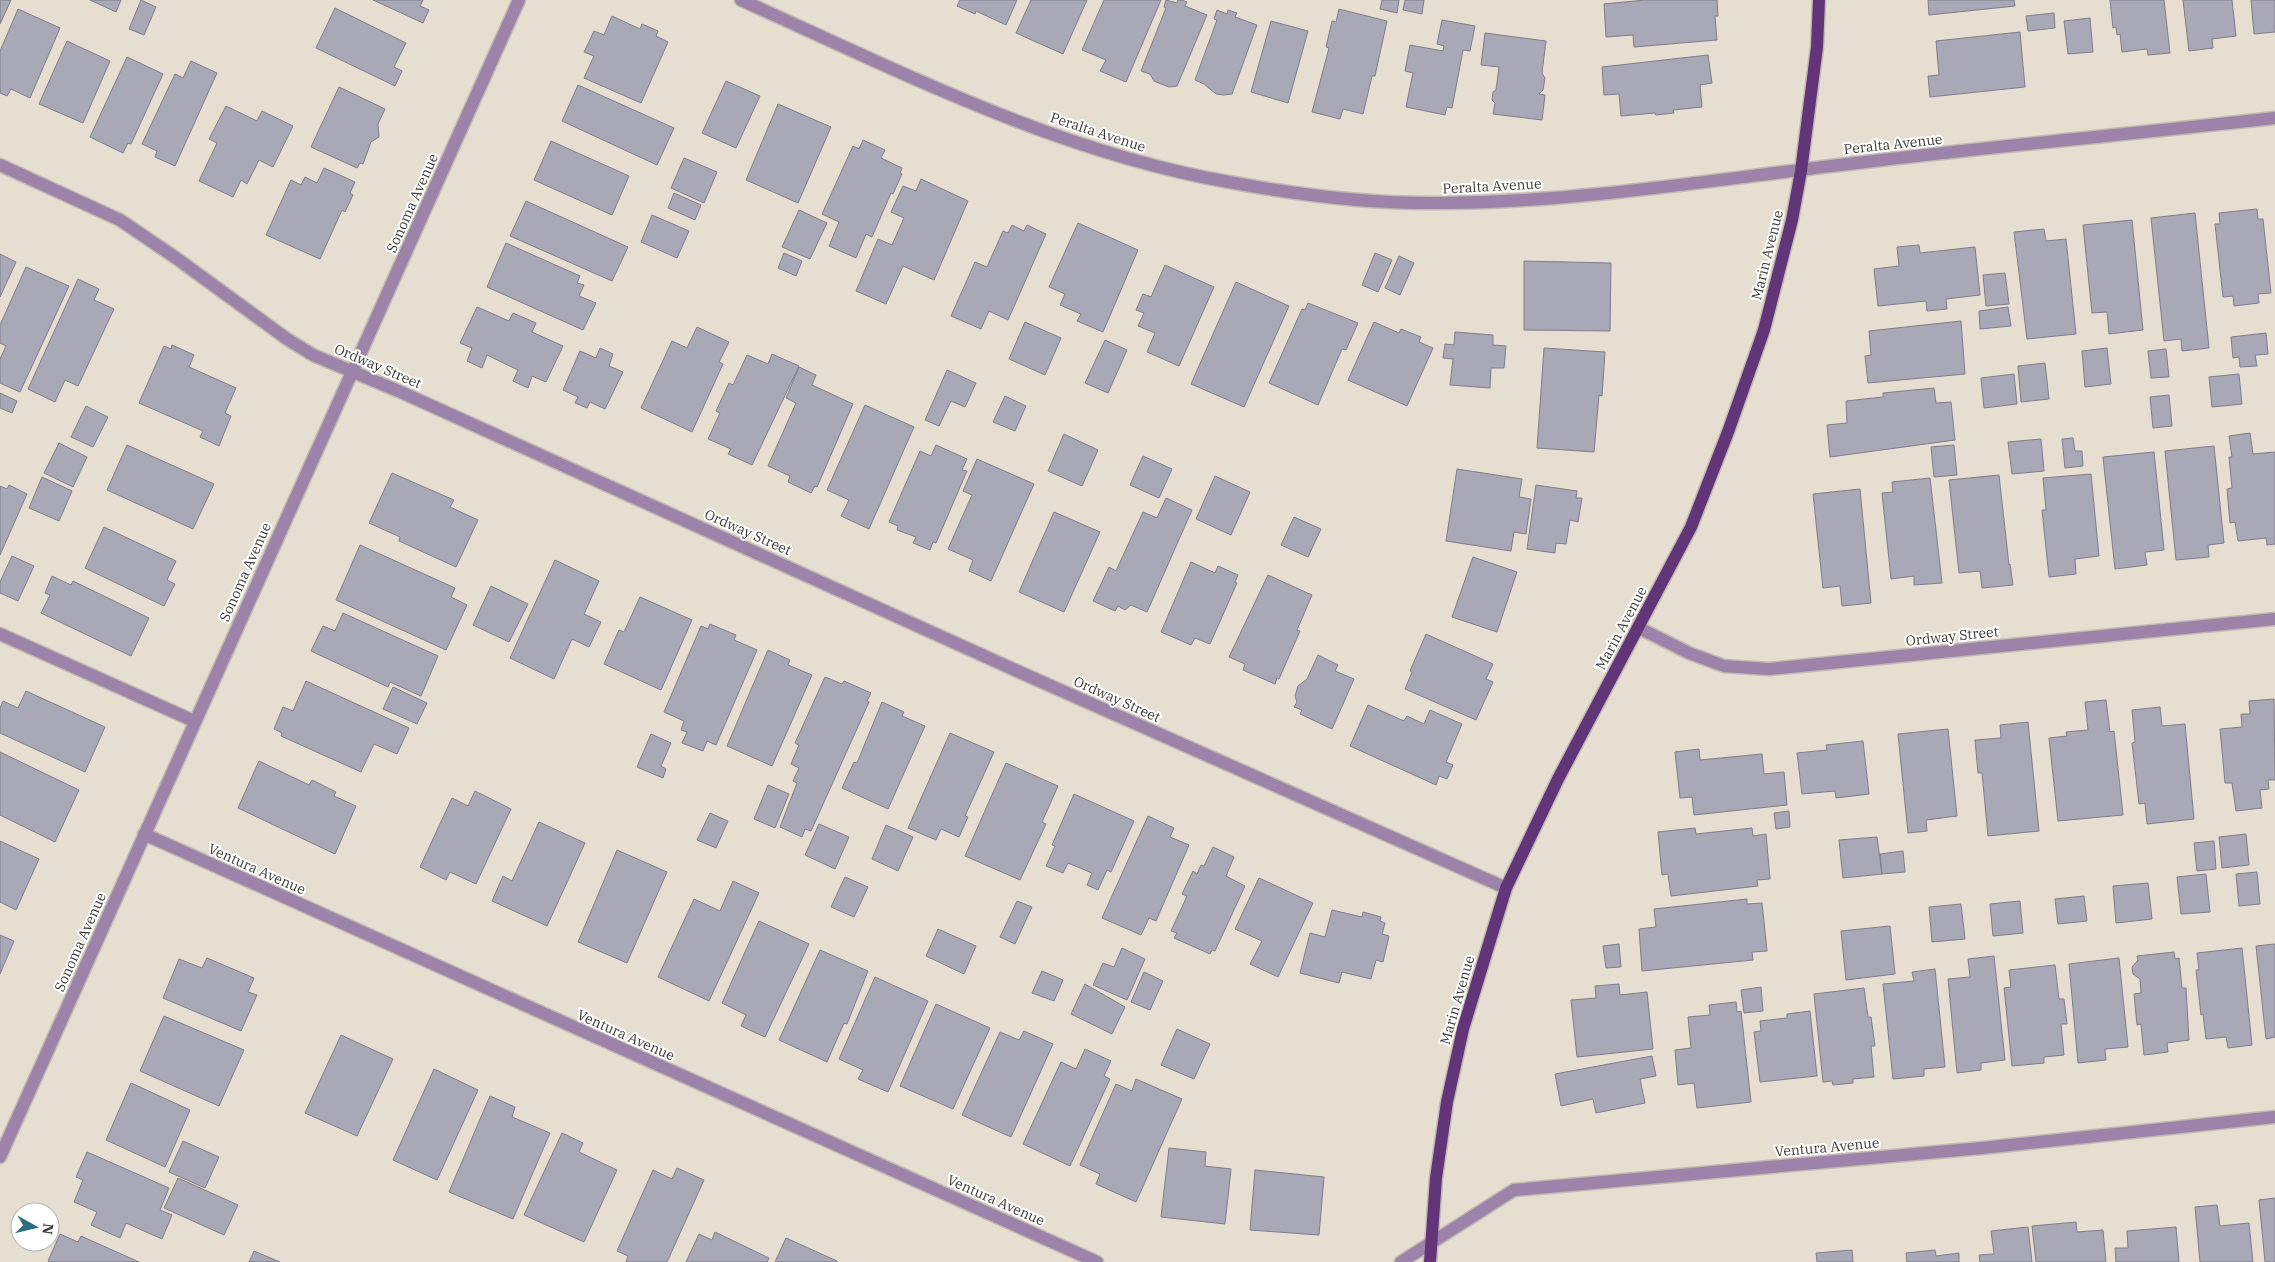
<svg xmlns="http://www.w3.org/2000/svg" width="2275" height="1262" font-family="'IBM Plex Serif',serif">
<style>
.building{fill:#a9a8b6;stroke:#7e7d8a}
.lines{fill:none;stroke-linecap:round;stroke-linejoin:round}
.minor-casing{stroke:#c2bab0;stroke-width:15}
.major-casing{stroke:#c2bab0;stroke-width:15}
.minor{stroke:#9c83a9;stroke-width:12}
.major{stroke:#623578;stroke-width:12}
.labels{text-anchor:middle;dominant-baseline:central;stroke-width:4;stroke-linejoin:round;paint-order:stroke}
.street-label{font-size:14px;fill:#3f3b36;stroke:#fff}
</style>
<rect width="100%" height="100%" fill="#e7ded2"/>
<path class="building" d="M0,0H11L0,24Z
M90,0H121L116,12Z
M141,0L156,7L144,35L129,29Z
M373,0H423L420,6L429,10L423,23Z
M960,0H1017L1006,25L976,11L975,14L957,6Z
M1031,0H1087L1063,54L1016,33Z
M1104,0H1161L1126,82L1100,71L1106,60L1082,50Z
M1166,0L1177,3L1178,0H1182L1187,2L1185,6L1207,15L1177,86L1169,87L1161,84L1154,81L1150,74L1141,71L1166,8L1164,7Z
M1382,0H1399L1397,13L1380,9Z
M1405,0H1424L1422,14L1403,10Z
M1645,0H1717L1718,16H1715L1717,40L1634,47L1633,35L1606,37L1604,4Z
M1928,0H2014L2015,6L1929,15Z
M2110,0H2164L2170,53L2148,55L2147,49L2122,52L2120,34L2117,35L2116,27L2113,28Z
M2183,0H2232L2236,36L2212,39L2213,48L2189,51Z
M2251,0H2275V32L2254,34Z
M335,8L406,43L394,67L402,71L395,86L316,48Z
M18,9L60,28L30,98L11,89L7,96L0,93V51Z
M1339,9L1387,21L1375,76H1372L1363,114L1343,109L1340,119L1312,112L1329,48L1326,47L1332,21L1336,22Z
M1217,10L1227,14L1228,10L1237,13L1235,17L1257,25L1232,94L1224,95L1216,94L1204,84L1195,80L1217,20L1214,19Z
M2054,13L2055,28L2028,31L2026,16Z
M612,16L640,29L642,24L658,31L656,36L668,42L641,103L584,78L594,56L584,52L594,31L604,35Z
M2090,18L2093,52L2068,54L2064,21Z
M1442,20L1475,26L1470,51L1463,50L1452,108L1447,107L1445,115L1406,107L1413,73L1405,71L1410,45L1443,51L1444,46L1437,44Z
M1271,21L1308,31L1288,103L1251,92Z
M2020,32L2025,87L1930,97L1928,76L1939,75L1936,41Z
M1485,33L1546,41L1542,73L1545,78L1543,90L1539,94L1545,95L1542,120L1493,114L1495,103L1492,100L1493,92L1496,90L1499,67L1481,65Z
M67,41L110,61L83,123L39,104Z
M1708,55L1712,83L1700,85L1702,107L1673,110L1674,113L1656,115L1655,113L1621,116L1619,94L1604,95L1602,67Z
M127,57L163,74L131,144L128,143L123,153L90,137Z
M191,61L217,73L175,166L155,157L157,151L142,144L175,74L183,78Z
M726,81L760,96L736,148L702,133Z
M578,85L674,128L657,165L562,121Z
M339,87L385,109L378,124L379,137L371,142L363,164L360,163L357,168L311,147Z
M778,104L831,127L798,203L746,180Z
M226,106L257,121L262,111L293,126L273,167L259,160L247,184L241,180L233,197L199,181L217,143L209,139Z
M863,140L885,150L881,158L902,168L900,173L902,174L893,194L891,193L872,237L866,234L856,258L829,246L839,222L822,214L853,146L859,149Z
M551,141L629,176L612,215L534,180Z
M684,158L717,172L704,203L671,188Z
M324,168L355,182L350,193L353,195L345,212L342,210L320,259L266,235L291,180L301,185L305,177L317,183Z
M921,179L968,201L934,280L903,266L886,304L856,291L878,239L892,245L904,218L891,212L903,186L916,191Z
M674,193L701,205L695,220L668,208Z
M526,201L628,247L612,281L510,236Z
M2257,209L2258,219H2263L2271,293L2258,294L2259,303L2234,306L2233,296L2223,297L2215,224H2220L2219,213Z
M799,210L827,223L810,259L782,247Z
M2195,213L2209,348L2182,351L2181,339L2164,341L2151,218Z
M652,215L689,231L677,258L641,242Z
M2132,220L2143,330L2109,334L2107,312L2092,313L2083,225Z
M1078,223L1138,250L1103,332L1077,321L1081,314L1060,305L1065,294L1049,287Z
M1012,225L1024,231L1027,225L1046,234L1008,320L989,311L981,329L951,316L975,262L987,267L1003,231L1008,233Z
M2044,229L2046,241L2066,239L2076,334L2027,339L2014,232Z
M506,243L580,276L577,283L584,285L579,296L596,303L583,330L487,287Z
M1919,245L1920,253L1975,247L1980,295L1946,299L1947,309L1927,311L1926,301L1878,306L1874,269L1899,266L1897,247Z
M784,253L802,261L796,276L778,268Z
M1375,253L1392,260L1378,292L1362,285Z
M0,254L16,262L0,297Z
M1399,256L1414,263L1400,295L1385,288Z
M1524,261L1611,263L1610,331L1524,330Z
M1165,265L1214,287L1179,366L1147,352L1155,333L1138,326L1144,313L1136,310L1143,294L1151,297Z
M26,267L69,286L20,392L0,383V359L6,346L0,343V325Z
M2005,273L2009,304L1986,306L1983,275Z
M78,279L99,289L94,300L114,309L78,386L65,380L55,402L28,389Z
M1236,282L1289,306L1244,407L1191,384Z
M1308,303L1358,323L1346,350L1342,349L1318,405L1269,383L1302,309L1305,310Z
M477,307L509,321L513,313L536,323L532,332L563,346L546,382L532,376L528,388L513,381L518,370L487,355L482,368L467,361L472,348L460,343Z
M2008,307L2011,326L1980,329L1979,311Z
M1961,321L1965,374L1868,383L1865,356L1871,355L1869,331Z
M1025,322L1061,338L1045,375L1009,359Z
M1374,322L1399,333L1401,329L1421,337L1419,342L1433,348L1407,406L1348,380Z
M697,327L729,342L719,362L723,364L692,432L641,408L672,341L687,348Z
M1455,332L1493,335V345L1506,346L1504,368H1491L1490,388L1450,385L1453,359L1443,358L1445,344L1454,345Z
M2266,333L2268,354L2255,355L2257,366L2240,367L2239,357L2233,358L2231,337Z
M1105,340L1127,350L1108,393L1085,383Z
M172,345L194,355L189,367L236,388L225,413L231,416L219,446L200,437L203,431L139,403L164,346L171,349Z
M600,348L613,354L609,366L623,372L605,409L590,402L587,408L575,403L578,397L563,390L580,351L596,358Z
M1544,348L1605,352L1602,396L1599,395L1594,452L1537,448Z
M2107,348L2111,384L2085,387L2082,351Z
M2166,349L2169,377L2151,378L2148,351Z
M772,354L799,366L752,465L728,454L731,449L708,439L720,413L716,411L729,383L733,385L747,355L768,364Z
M2045,363L2049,399L2021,402L2018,366Z
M799,367L816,375L812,385L853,404L817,487L815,486L811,493L788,482L790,476L768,466L796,403L786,398Z
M947,370L976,383L965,407L951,401L939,426L925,420Z
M2014,374L2017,404L1984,408L1981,378Z
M2239,374L2242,404L2212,407L2209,377Z
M1934,388L1936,403L1951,402L1955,440L1830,457L1827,425L1847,423L1846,401L1883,397V393Z
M0,393L17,401L12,413L0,408Z
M2169,395L2172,426L2153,428L2150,397Z
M1005,396L1026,406L1015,431L993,422Z
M865,405L914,427L869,529L841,516L849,500L827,490Z
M86,406L108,417L93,447L71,437Z
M2250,433L2253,454L2275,452V544L2267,545L2266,538L2238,541L2235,522L2230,523L2227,489L2232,488L2229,457H2232L2229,436Z
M1064,434L1098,450L1082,486L1048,471Z
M2073,438L2075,451H2082L2083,466L2065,468L2062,439Z
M2041,439L2044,471L2012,474L2008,442Z
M59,443L87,457L73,487L44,473Z
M127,445L214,484L193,529L107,490Z
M936,445L967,459L962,470L967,471L936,543L933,542L930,550L913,543L916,537L897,530L898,526L889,522L920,451L931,456Z
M1954,445L1957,475L1934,477L1931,447Z
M2214,446L2224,543L2208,545L2209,557L2176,560L2165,451Z
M2154,452L2164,550L2145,552L2147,565L2115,569L2103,457Z
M1143,456L1172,469L1159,498L1130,485Z
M977,459L1034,484L991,581L969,571L973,560L948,549L972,495L963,491Z
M1457,469L1522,479L1519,497L1531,499L1526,534L1514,532L1511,551L1446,541Z
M392,473L454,500L450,507L478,520L456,567L399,541L400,537L369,523Z
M2091,474L2099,556L2075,559L2076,574L2049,577L2042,510H2046L2043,478Z
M1999,475L2009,565L2010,564L2013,585L1982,588L1980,571L1959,573L1949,480Z
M1215,476L1250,492L1231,535L1196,519Z
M42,477L72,491L59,521L29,508Z
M1930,478L1942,583L1914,585V576L1891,579L1882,493L1893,492L1892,482Z
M9,485L27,494L0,555V486L7,489Z
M1536,485L1577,491L1576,498H1582L1578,522L1570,520L1566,544L1556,543L1555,553L1527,549Z
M1860,489L1871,603L1842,606L1840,586L1823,588L1813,494Z
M1166,498L1192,510L1147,612L1131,605L1125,610L1118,606L1115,611L1093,601L1109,567L1116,571L1143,512L1157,518Z
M1054,512L1100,532L1064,612L1019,592Z
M1294,517L1321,529L1308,557L1281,545Z
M104,527L176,561L167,580L175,584L164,606L85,568Z
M360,545L455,588L451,597L467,605L446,650L336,600Z
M12,556L34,566L18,601L0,593V582Z
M1473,557L1517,572L1497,632L1452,617Z
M555,560L599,581L584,614L601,622L589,647L572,639L554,679L510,658Z
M1191,562L1215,573L1218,566L1238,575L1235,582L1237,583L1210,644L1195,638L1191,645L1161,632Z
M1268,575L1312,595L1297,630L1300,631L1279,679L1277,678L1275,684L1243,670L1245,664L1229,657Z
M52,576L71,585L73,581L149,618L131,656L41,613L50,595L45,593Z
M491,586L528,604L509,642L473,625Z
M640,597L692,620L661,690L604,664L619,630L624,632Z
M343,613L438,656L421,696L390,682L388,687L311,651L323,626L335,631Z
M710,624L736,635L734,640L757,650L716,745L707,741L703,751L682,743L687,732L681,730L684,721L664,712L701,626L708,629Z
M1426,634L1493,664L1486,679L1493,682L1476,720L1405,689L1412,672L1410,671Z
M768,650L790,660L788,665L812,675L772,766L727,746Z
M1318,655L1338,665L1335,671L1354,679L1332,729L1300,714L1302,710L1294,707L1297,702L1295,696L1298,686L1307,679Z
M825,677L842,684L844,681L871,693L867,701L869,702L811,831L805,829L802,837L780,827L797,783L793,781L799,768L791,764L799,745L795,743Z
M306,681L409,728L397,754L374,744L361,772L281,736L282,733L274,729L283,707L293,711Z
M393,687L427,703L417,724L383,709Z
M26,691L105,727L85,772L0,733V708L3,701L18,708Z
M2274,699L2275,780H2268L2269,789L2260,790L2262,808L2236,811L2232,783H2225L2220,729L2242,727L2241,714H2250L2249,701Z
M2106,700L2110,732L2114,731L2123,815L2058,821L2049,738L2067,736L2066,732L2088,730L2085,702Z
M882,702L904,712L902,716L925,726L888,809L842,788L854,762L857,763Z
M1368,705L1404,721L1407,716L1424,724L1430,710L1462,724L1446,762L1453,765L1447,779L1439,776L1436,785L1350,746Z
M2160,707L2162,726L2185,724L2194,819L2147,824L2145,803L2139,804L2132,743L2135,742L2132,710Z
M2028,722L2039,831L1988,836L1982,773H1978L1975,740L2001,738L2000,725Z
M1948,729L1957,816L1926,820L1927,831L1908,833L1898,734Z
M950,733L994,752L965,816L968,817L959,837L941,829L936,840L908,828Z
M651,734L671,743L661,766L666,769L663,778L637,767Z
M1863,741L1869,794L1836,798L1835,791L1802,794L1797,753L1827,750L1826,745Z
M1699,749L1700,760L1762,754L1764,774L1784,772L1787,805L1694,815L1692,797L1680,798L1675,752Z
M0,752L79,790L55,842L0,815Z
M259,761L309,785L312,780L336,792L334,796L356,806L335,854L238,808Z
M1006,763L1058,786L1042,822L1046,824L1020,880L965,856Z
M768,785L789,794L775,828L754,819Z
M475,791L511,809L476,884L450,872L446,880L420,867L452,798L468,806Z
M1074,794L1134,821L1111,872L1107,870L1098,890L1087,885L1092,873L1068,863L1063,873L1046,866L1055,846L1052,845Z
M1789,811L1790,827L1776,829L1774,813Z
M710,813L728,821L716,848L697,840Z
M1148,816L1174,828L1170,837L1189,845L1156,921L1149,918L1141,935L1102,918Z
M539,822L585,843L547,926L492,901L503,876L512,881Z
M819,824L849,837L835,869L805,855Z
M886,825L913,837L898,871L872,859Z
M1695,828L1696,834L1752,828L1753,836L1766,834L1770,879L1757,880L1758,886L1671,896L1668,874L1662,875L1658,832Z
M2246,834L2249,865L2222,868L2219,837Z
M1877,837L1882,874L1843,878L1839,840Z
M0,841L39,859L16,910L0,902Z
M2214,841L2216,869L2197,871L2194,843Z
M1213,847L1234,857L1226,876L1245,886L1215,951L1212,950L1210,954L1174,938L1177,933L1171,931L1187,896L1182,894L1193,871L1197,874L1201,865L1204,866Z
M617,850L667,872L627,963L578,942Z
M1903,851L1905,872L1882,874L1880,854Z
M2257,872L2260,904L2239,906L2236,874Z
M2206,874L2210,912L2181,914L2177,877Z
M845,877L868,887L854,917L831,907Z
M1259,878L1313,903L1278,977L1250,964L1262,941L1235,929Z
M733,881L759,893L709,1001L658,977L694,899L720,911Z
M2148,883L2152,919L2116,923L2113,886Z
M2084,896L2087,921L2058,924L2055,899Z
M1747,899V904L1762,903L1767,951L1752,952L1753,960L1642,971L1639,929L1656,927L1654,909Z
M1017,901L1032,907L1015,944L1000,937Z
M2020,901L2023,933L1993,936L1990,904Z
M1961,904L1965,939L1932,942L1929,907Z
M1332,910L1362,917L1363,912L1381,917L1380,921L1385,923L1382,934L1389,936L1383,962L1376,960L1371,979L1342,972L1339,983L1300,973L1310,933L1325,937Z
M759,921L809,944L765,1037L741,1026L746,1015L722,1003Z
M1890,926L1895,974L1846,980L1841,931Z
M938,929L976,946L964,974L926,956Z
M0,935L14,941L0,974Z
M1619,944L1621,967L1606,968L1603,946Z
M2275,944V1037L2266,1039L2256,946Z
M1122,948L1145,959L1127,1000L1093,985L1103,963L1114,967Z
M2242,948L2252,1045L2228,1048L2226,1037L2206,1039L2203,1014L2201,1015L2196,970H2199L2197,953Z
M820,950L868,971L847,1024L844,1023L827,1062L779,1040Z
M2174,952L2175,959L2179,958L2182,988H2186L2189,1040L2167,1043L2168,1052L2144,1055L2141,1024L2137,1025L2134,994L2141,993L2140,979L2133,974L2132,967L2138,960L2137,956Z
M1994,956L2005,1060L1981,1063V1070L1957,1073L1948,979L1970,977L1968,959Z
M207,958L254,978L248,992L257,995L241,1031L163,998L179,959L202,968Z
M2119,958L2128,1047L2105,1049L2106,1060L2078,1063L2069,964Z
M2055,965L2059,999H2064L2067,1024H2061L2064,1055L2044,1057V1063L2012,1066L2004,988L2011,987L2009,970Z
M1935,969L1945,1067L1924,1069V1076L1893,1079L1883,984L1914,981L1912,972Z
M1042,971L1063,980L1054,1001L1032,993Z
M1144,972L1163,981L1150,1010L1131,1002Z
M875,977L928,1001L888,1092L858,1079L863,1070L839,1059Z
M1085,984L1125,1007L1112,1034L1071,1014Z
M1619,984L1620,995L1647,992L1653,1049L1577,1057L1571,1000L1596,998L1595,986Z
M1761,987L1763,1011L1744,1013L1741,990Z
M1864,988L1868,1017H1871L1875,1046H1871L1874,1077L1853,1079V1083L1833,1085L1832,1081L1823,1082L1814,994Z
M1736,1002L1737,1012L1741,1011L1751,1102L1697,1108L1694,1083L1678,1085L1675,1050L1691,1048L1688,1017L1710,1015L1709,1005Z
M936,1004L990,1028L953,1109L900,1086Z
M1810,1011L1817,1076L1760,1082L1754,1032L1761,1031L1760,1021L1787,1018V1014Z
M164,1016L244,1050L219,1106L140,1071Z
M1177,1029L1210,1044L1194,1079L1161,1065Z
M1024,1031L1053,1044L1011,1137L962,1115L1000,1032L1019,1040Z
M341,1035L393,1059L357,1136L305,1113Z
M1085,1049L1111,1061L1104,1076L1110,1079L1070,1166L1023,1144L1061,1062L1076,1069Z
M1652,1056L1656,1076L1640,1079L1645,1103L1596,1113L1593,1099L1561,1106L1555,1074Z
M434,1069L478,1090L437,1180L393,1160Z
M1136,1079L1182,1099L1136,1202L1096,1184L1100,1174L1080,1165L1116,1084L1132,1091Z
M131,1083L190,1110L165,1167L106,1140Z
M490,1096L515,1107L512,1117L550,1133L513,1219L449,1192Z
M562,1133L583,1143L579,1152L617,1170L584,1242L524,1215Z
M183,1141L219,1157L205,1188L169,1172Z
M1169,1148L1206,1152L1205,1166L1231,1169L1225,1224L1161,1217Z
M87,1152L169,1188L160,1210L172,1215L162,1239L126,1223L120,1238L91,1225L97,1212L74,1202L83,1180L76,1177Z
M677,1168L704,1180L667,1262H626L628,1256L617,1251L653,1170L672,1179Z
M1255,1170L1324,1177L1319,1235L1250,1230Z
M178,1178L238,1205L224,1235L164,1208Z
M2275,1198V1262H2265L2259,1200Z
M2217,1205L2220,1226L2249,1223L2253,1262H2200L2195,1207Z
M2076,1222L2077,1232L2103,1230L2106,1262H2036L2032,1226Z
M2028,1227L2032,1262H1980L1979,1255L1994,1254L1991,1231Z
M2176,1227L2179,1262H2116L2115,1248H2128L2127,1231Z
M715,1232L769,1258L767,1262H686L699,1234L712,1240Z
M60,1234L78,1242L81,1236L139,1262H50L48,1261Z
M786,1238L837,1261V1262H775Z
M1852,1250L1853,1262H1817L1816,1253Z
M1935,1250L1936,1256L1959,1253V1262H1907L1906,1253Z
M254,1251L280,1262H249Z"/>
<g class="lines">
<g class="minor-casing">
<path id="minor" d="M741,0C899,71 1057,152 1229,182C1298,195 1370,204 1441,203C1586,202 1730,177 1874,161C2007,145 2141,133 2275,118
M0,165L120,220L176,258L287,339L313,355L403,393L1015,670L1506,888
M1639,628L1689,653L1724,666L1769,669L2275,619
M0,634L194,721
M144,834L1097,1262
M0,1157L519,0
M1401,1262L1514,1190L1982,1148L2275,1117"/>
</g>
<g class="major-casing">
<path id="major" d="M1430,1262L1436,1178L1447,1102L1463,1029L1506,888L1558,779L1691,527L1728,432L1764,330L1792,220L1801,171L1817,47L1819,0"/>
</g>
<use href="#minor" class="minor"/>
<use href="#major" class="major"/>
</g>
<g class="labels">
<g class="street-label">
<text transform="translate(1098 132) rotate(18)">Peralta Avenue</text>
<text transform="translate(1893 144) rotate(-6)">Peralta Avenue</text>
<text transform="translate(1492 186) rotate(-3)">Peralta Avenue</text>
<text transform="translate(412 203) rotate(-66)">Sonoma Avenue</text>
<text transform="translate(1767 255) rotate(-76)">Marin Avenue</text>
<text transform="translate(378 366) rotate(23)">Ordway Street</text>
<text transform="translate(748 532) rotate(24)">Ordway Street</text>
<text transform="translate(245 572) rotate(-66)">Sonoma Avenue</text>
<text transform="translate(1621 628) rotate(-62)">Marin Avenue</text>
<text transform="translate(1952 636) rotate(-6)">Ordway Street</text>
<text transform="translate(1117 699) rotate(24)">Ordway Street</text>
<text transform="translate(257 869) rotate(24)">Ventura Avenue</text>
<text transform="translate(80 942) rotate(-66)">Sonoma Avenue</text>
<text transform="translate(1457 1000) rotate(-74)">Marin Avenue</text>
<text transform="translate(626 1035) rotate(24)">Ventura Avenue</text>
<text transform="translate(1827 1147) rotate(-5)">Ventura Avenue</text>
<text transform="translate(996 1200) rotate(24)">Ventura Avenue</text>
</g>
</g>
<g transform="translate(35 1227) rotate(98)"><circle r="24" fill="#ffffff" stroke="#b2b1af"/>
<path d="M0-4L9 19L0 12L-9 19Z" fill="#296f7e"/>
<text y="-8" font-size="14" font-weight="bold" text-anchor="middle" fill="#3f3b36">N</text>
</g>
</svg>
